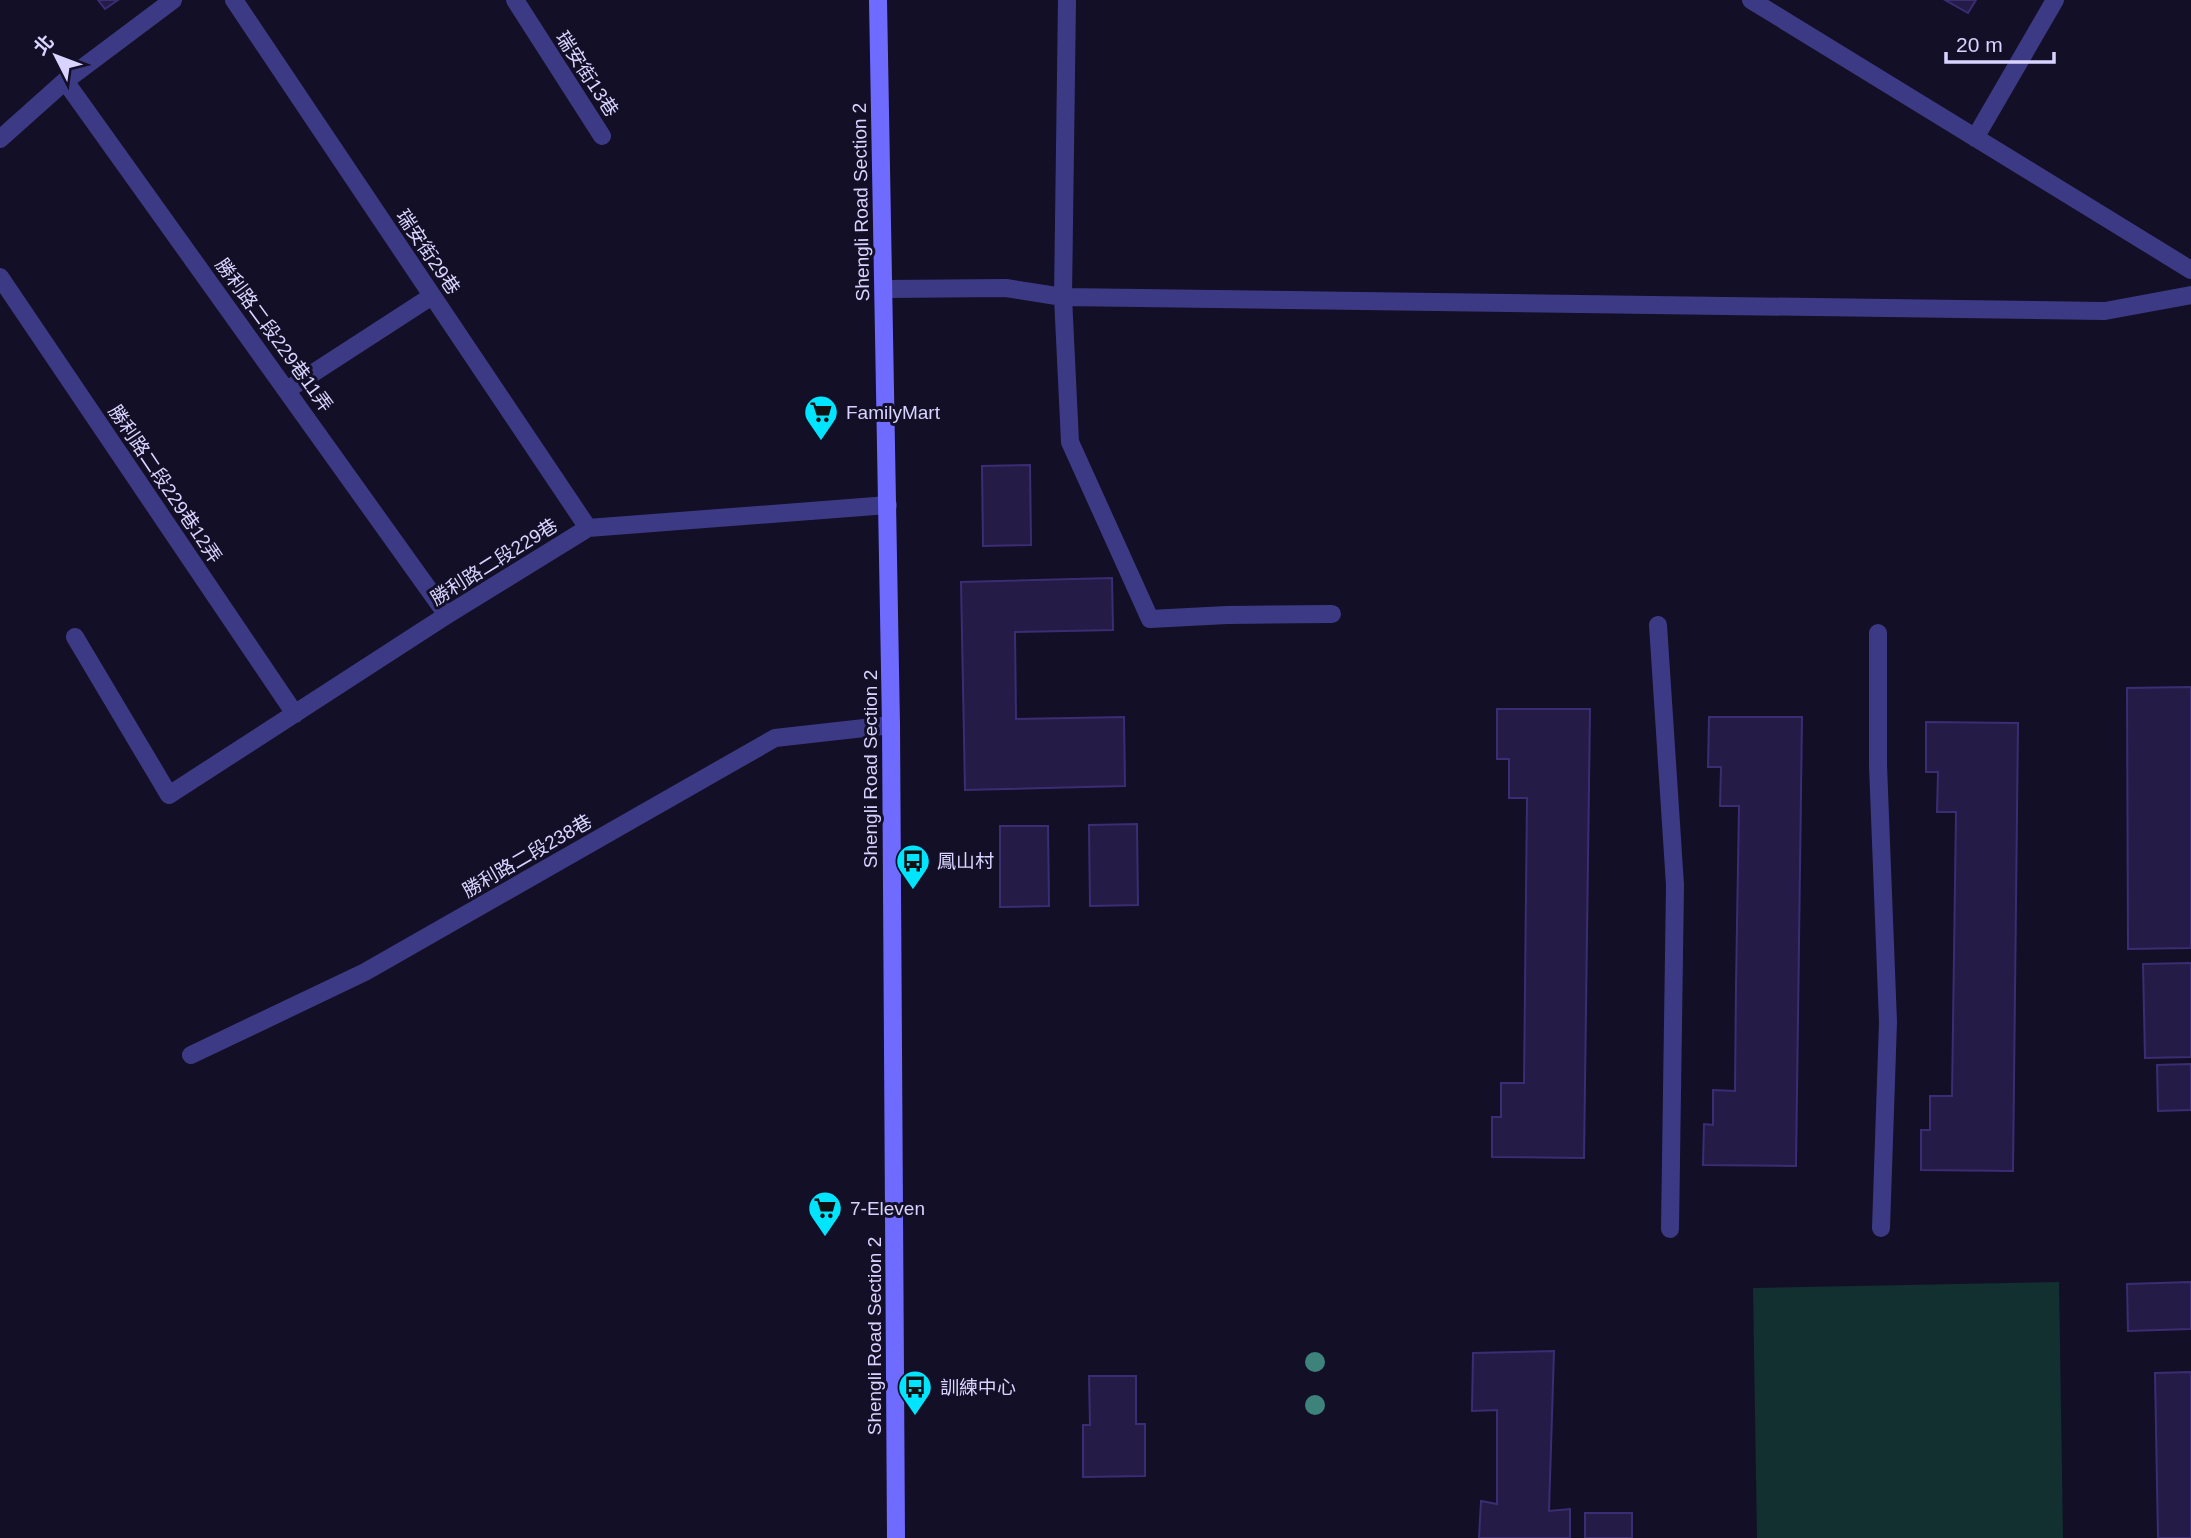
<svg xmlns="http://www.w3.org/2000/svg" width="2191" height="1538" font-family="Arial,'Noto Sans TC',sans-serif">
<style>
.green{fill:#12302f}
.building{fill:#241b47;stroke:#3b2d73;stroke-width:2}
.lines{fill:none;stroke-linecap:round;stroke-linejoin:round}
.lane{stroke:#3d3a85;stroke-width:18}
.street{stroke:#3d3a85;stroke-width:18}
.secondary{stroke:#6f6bff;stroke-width:18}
.tree{fill:#3d827b}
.labels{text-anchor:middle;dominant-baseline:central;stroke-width:6;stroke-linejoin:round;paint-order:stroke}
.street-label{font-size:19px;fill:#d9d4ff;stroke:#130f26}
.poi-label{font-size:19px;fill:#d9d4ff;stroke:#130f26;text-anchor:start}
</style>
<rect width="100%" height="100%" fill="#130f26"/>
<path class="green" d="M2059,1282L2063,1538H1757L1753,1288Z"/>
<path class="building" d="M98,0H118L105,9Z
M1945,0H1976L1968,13Z
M1030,465L1031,545L983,546L982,466Z
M1112,578L1113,630L1015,632L1016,719L1124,717L1125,786L965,790L961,582Z
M2191,687V948L2128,949L2127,688Z
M1497,709H1590L1584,1158L1492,1157V1117H1501V1083H1524L1527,798H1509V759H1497Z
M1709,717H1802L1796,1166L1703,1165L1704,1124L1713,1125V1090L1735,1091L1736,985L1739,806H1720L1721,767H1708Z
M1926,722L2018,723L2013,1171L1921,1170V1130H1930V1096H1952L1956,812H1937L1938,772H1926Z
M1137,824L1138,905L1090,906L1089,825Z
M1000,826H1048L1049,906L1000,907Z
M2191,963V1057L2145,1058L2143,964Z
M2191,1064V1110L2158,1111L2157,1065Z
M2191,1282V1329L2128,1331L2127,1284Z
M1554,1351L1549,1511L1570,1509V1538H1479L1481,1501L1497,1504V1410L1472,1411L1473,1353Z
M2191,1372V1538H2158L2155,1373Z
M1089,1376H1136V1424H1145V1476L1083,1477V1425H1090Z
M1585,1513H1632V1538H1585Z"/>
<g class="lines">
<path class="lane" d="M234,0L588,528
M515,0L602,136
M1067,0L1063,297L1070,442L1150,619L1227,615L1332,614
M1751,0L2191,270
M65,81L447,615
M1975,138L2055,0
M0,277L295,714
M884,289L1006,288L1063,297L2105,311L2191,295
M287,390L432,296
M1658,625L1675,885L1670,1229
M1878,633V765L1888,1022L1881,1228
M75,637L169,795L447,615L588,528L888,505
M191,1055L365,972L775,738L891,725"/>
<path class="street" d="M0,139L65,81L173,0"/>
<path class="secondary" d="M878,0L891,725L896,1538"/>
</g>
<g class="tree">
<circle cx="1315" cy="1362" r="10"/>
<circle cx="1315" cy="1405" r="10"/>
</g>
<defs>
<g id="supermarket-pin" transform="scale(1.75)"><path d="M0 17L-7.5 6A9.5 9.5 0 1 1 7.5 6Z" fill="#00e5ff" stroke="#130f26"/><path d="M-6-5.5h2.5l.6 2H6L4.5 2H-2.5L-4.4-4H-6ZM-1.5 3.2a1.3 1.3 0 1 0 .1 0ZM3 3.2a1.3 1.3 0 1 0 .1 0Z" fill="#111"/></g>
<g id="bus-pin" transform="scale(1.75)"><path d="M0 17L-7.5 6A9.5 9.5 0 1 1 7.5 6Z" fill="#00e5ff" stroke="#130f26"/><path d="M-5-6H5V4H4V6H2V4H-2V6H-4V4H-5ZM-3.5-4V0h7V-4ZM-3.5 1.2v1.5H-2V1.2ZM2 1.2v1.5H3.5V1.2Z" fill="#111"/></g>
</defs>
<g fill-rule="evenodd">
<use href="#supermarket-pin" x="821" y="412"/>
<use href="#bus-pin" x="913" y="861"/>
<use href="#supermarket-pin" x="825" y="1208"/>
<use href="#bus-pin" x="915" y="1387"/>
</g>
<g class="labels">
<g class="street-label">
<text transform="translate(587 74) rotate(57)">瑞安街13巷</text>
<text transform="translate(861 202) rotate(-91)">Shengli Road Section 2</text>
<text transform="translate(428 252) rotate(56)">瑞安街29巷</text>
<text transform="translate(274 335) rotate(54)">勝利路二段229巷11弄</text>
<text transform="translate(165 484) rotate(56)">勝利路二段229巷12弄</text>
<text transform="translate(494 562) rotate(-32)">勝利路二段229巷</text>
<text transform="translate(870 769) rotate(-90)">Shengli Road Section 2</text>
<text transform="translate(527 856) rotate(-30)">勝利路二段238巷</text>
<text transform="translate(874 1336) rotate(-90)">Shengli Road Section 2</text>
</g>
<g class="poi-label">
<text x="846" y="412">FamilyMart</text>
<text x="937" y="861">鳳山村</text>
<text x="850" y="1208">7-Eleven</text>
<text x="940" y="1387">訓練中心</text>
</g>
</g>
<g transform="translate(56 56) rotate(312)" stroke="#130f26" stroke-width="5" paint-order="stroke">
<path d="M0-5L12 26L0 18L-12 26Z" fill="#d9d4ff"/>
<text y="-10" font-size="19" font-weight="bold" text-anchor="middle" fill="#d9d4ff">北</text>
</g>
<path d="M1946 52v10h108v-10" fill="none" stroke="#d9d4ff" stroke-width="3.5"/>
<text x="1956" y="52" font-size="21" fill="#d9d4ff" stroke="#130f26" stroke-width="5" paint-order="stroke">20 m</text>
</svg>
